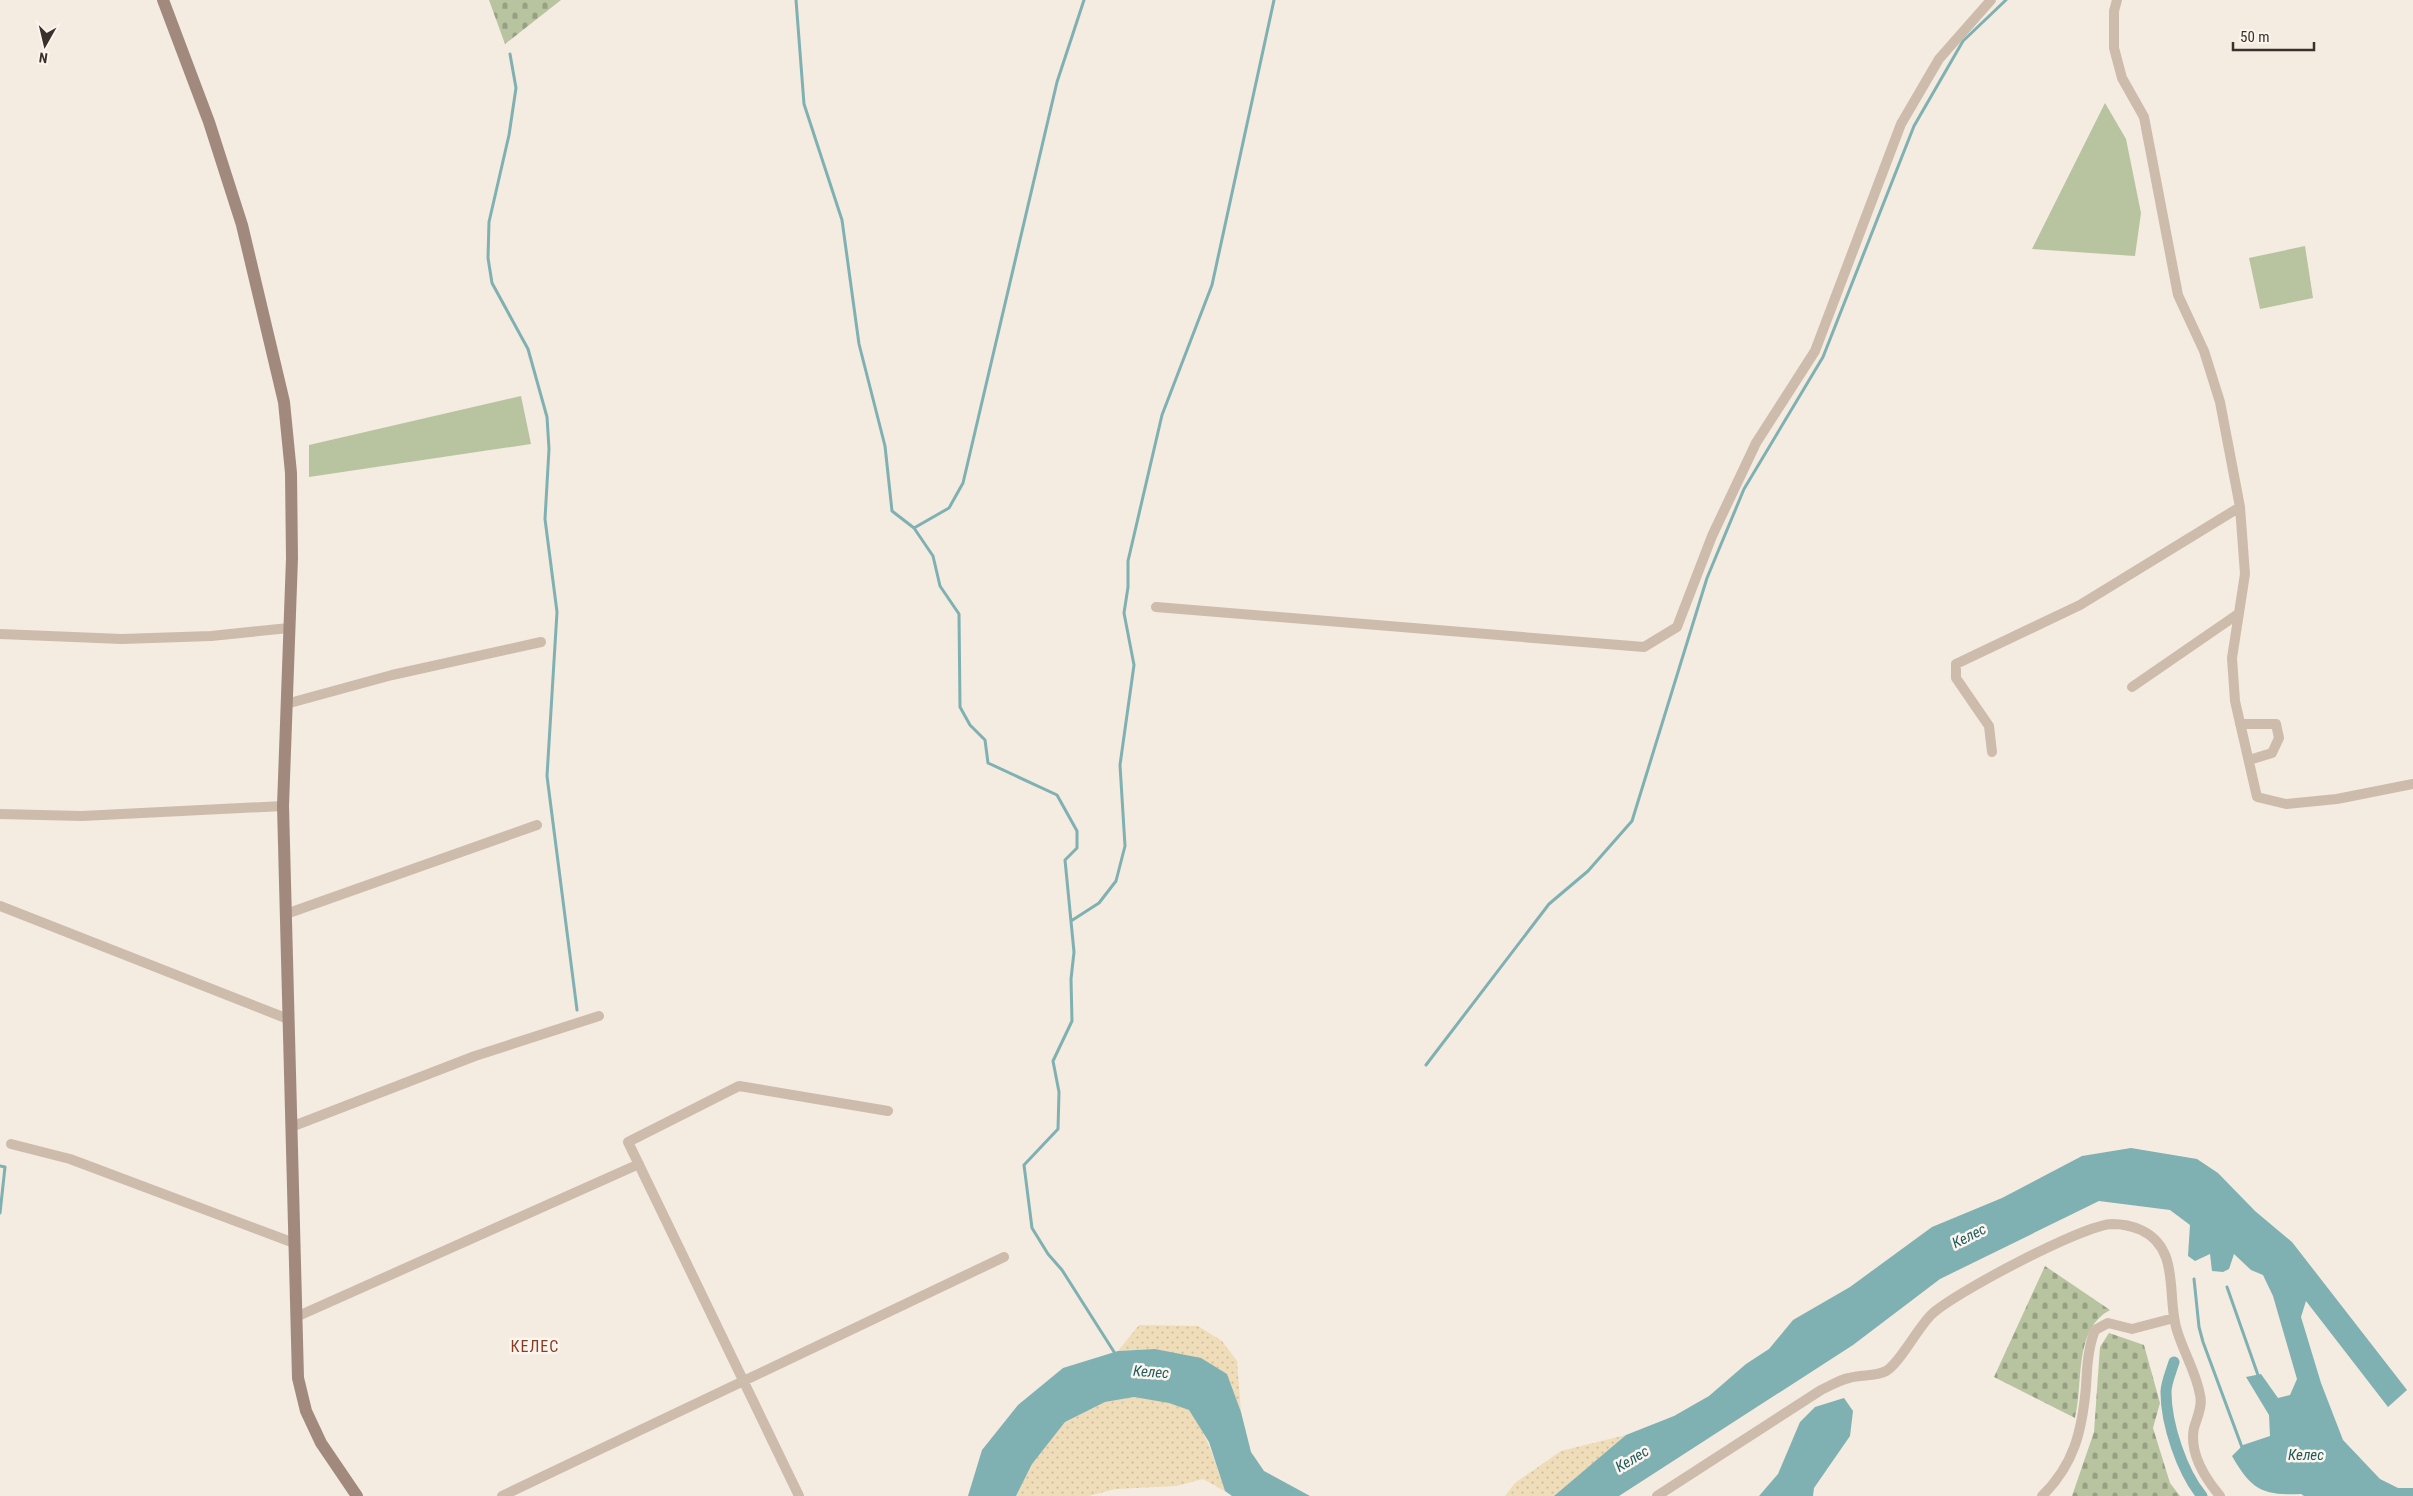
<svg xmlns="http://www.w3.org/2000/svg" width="2413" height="1496" font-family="'Roboto Condensed',sans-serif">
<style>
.green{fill:#b8c4a0}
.sand{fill:url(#sand-dots)}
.cemetery{fill:url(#cemetery-stones)}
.water{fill:#7fb0b2}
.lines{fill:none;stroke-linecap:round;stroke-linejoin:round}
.stream{stroke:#7fb0b2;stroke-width:3}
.canal{stroke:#7fb0b2;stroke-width:11}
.minor{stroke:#cdbbac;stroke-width:10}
.secondary{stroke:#a18a7d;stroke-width:12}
.labels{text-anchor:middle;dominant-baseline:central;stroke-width:5;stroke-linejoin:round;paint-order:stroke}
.water-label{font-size:15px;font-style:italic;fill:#1f5a5e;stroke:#fbf5ee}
.quarter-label{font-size:16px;letter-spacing:1px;fill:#8c3b22;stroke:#fbf5ee}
</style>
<defs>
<pattern id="sand-dots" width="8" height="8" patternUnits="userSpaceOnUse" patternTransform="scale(1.25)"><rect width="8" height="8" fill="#efdcb8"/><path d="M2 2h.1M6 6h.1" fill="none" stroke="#cebd9e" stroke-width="1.8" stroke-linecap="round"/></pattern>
<pattern id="cemetery-stones" width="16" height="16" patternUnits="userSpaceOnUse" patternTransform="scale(1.25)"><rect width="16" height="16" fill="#b8c4a0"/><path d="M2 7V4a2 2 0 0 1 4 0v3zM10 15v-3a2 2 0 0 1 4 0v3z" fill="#97a083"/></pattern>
</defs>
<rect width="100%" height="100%" fill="#f4ebe1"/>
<path class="green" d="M2105,103L2126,139L2141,213L2135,256L2032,249Z
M2305,246L2313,298L2260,309L2249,258Z
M521,396L531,444L309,477V445Z"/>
<path class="sand" d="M1139,1325L1198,1326L1222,1341L1237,1361L1241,1412L1227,1374L1155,1349L1118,1351Z
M1134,1397C1150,1400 1173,1400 1187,1409C1202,1419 1219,1473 1225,1491L1203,1479L1176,1486L1115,1489L1089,1496H1016L1032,1464L1065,1422L1105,1402Z
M1626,1435L1554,1496H1505L1515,1483L1561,1451Z"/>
<path class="cemetery" d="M489,0H561L505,44Z
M2045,1266L2110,1310C2073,1330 2084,1382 2075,1418L1994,1377Z
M2109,1333L2144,1345L2160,1403L2153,1428L2170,1483L2180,1496H2072L2094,1432L2100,1347Z"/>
<path class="water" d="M2131,1148L2197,1159L2218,1173L2255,1211L2292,1242L2407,1390L2388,1407L2306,1301L2301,1317L2321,1383L2343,1440L2380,1479L2398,1488H2413V1496H2304L2301,1494C2262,1496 2251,1489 2232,1456L2243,1445L2270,1436L2269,1415L2246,1377L2261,1374L2278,1398L2290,1395L2297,1379L2273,1296L2263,1275L2251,1270L2234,1254L2229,1269L2223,1272L2212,1271L2210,1254L2195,1261L2188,1256L2190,1225L2170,1210L2099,1201L1940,1279L1853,1345L1619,1496H1554L1626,1435L1674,1416L1709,1396L1746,1364L1769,1349L1793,1320L1850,1287L1932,1227L2002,1198L2082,1156Z
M1155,1349L1201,1358L1227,1374L1241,1412L1251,1452L1264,1471L1310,1496H1232L1225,1491L1209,1442L1189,1410L1169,1403L1134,1397L1105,1402L1065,1422L1032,1464L1016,1496H968L982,1450L1018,1405L1063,1368L1118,1351Z
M1844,1398L1853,1411L1850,1436L1814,1488L1813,1496H1759L1778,1474L1800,1422L1815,1407Z"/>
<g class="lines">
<path class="stream" d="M796,0L804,104L842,220L859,344L885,446L892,511L914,528L933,556L940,586L959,614L960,707L970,725L985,740L988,763L1057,795L1077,831V848L1065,860L1074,952L1071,979L1072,1021L1053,1061L1059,1092L1058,1129L1024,1165L1032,1228L1048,1254L1062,1270L1116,1355
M510,54L516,88L509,135L489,222L488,258L492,283L528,349L547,417L549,449L545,519L557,612L547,776L577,1010
M914,528L949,508L963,483L1057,82L1084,0
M1071,921L1099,903L1116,881L1125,846L1120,765L1134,665L1124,613L1128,587V561L1162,415L1212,285L1274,0
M1426,1065L1549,904L1588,871L1632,821L1707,578L1744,489L1823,357L1914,126L1963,41L2006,0
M0,1166L5,1167L0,1213
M2194,1279L2199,1327L2203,1342L2243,1450
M2227,1287L2259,1378"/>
<path class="canal" d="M2174,1362C2171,1372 2166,1383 2166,1392C2166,1424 2182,1472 2202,1496"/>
<path class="minor" d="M2117,0L2114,11V48L2122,78L2144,117L2178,295L2204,351L2220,402L2240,507L2245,574L2232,658L2235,701L2257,797L2286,804L2337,799L2413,784
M1156,607L1644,647L1677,627L1712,536L1756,443L1815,351L1901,124L1939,59L1991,0
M0,634L122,639L211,636L289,628
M2132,687L2238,614
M286,704L392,675L541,642
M2240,724H2276L2279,738L2272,753L2249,760
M1992,752L1989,726L1956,678V664L2080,605L2240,507
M0,814L82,816L283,806
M0,906L288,1019
M286,914L537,825
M291,1127L475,1056L599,1016
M11,1144L70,1159L294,1243
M296,1317L639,1164
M502,1496L1004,1257
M799,1496L628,1142L739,1086L888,1111
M1657,1496L1821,1390C1830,1386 1839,1380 1849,1378C1861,1374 1875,1377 1886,1371C1899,1364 1917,1329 1931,1315C1952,1294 2083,1225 2112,1224C2122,1224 2132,1226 2141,1230C2180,1248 2167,1294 2176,1327C2182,1350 2196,1371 2200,1395C2203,1405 2197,1418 2194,1428C2189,1452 2205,1478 2220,1496
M2042,1496C2074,1465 2082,1431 2086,1387C2087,1367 2088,1348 2095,1330L2108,1323L2132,1329L2174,1318"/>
<path class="secondary" d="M163,0L209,122L242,225L284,402L291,473L292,558L283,806L298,1378L306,1411L321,1443L357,1496"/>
</g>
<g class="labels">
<g class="water-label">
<text transform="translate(1969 1236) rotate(-27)">Келес</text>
<text transform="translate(1151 1372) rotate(4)">Келес</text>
<text x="2306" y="1455">Келес</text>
<text transform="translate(1632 1459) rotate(-31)">Келес</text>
</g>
<g class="quarter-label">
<text x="535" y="1346">КЕЛЕС</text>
</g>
</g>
<g transform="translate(45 45) rotate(188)" stroke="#fbf5ee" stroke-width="4" paint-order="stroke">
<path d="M0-4L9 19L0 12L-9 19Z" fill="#3b302b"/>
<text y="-8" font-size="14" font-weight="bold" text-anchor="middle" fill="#3b302b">N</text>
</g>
<path d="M2233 42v8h81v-8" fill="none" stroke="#3b302b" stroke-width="2.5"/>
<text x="2240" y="42" font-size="15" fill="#3b302b" stroke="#fbf5ee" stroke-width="4" paint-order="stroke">50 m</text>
</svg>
